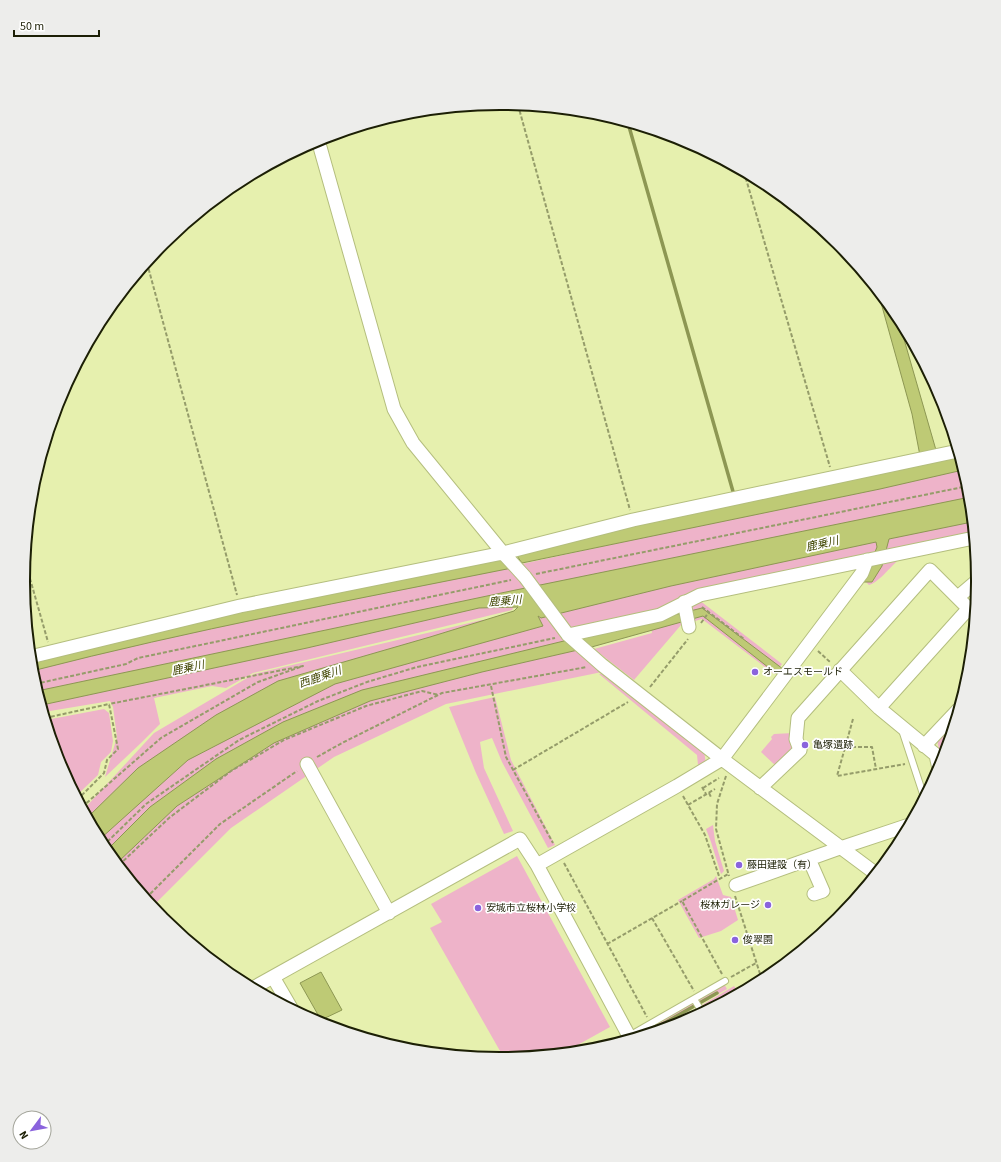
<svg xmlns="http://www.w3.org/2000/svg" width="1001" height="1162" font-family="'Source Sans 3','Noto Sans JP',sans-serif">
<style>
.green{fill:#eeb3c9}
.water{fill:#beca75;stroke:#8d9753}
.lines{fill:none;stroke-linecap:round;stroke-linejoin:round}
.stream{stroke:#8d9753;stroke-width:3.5}
.service-casing{stroke:#b4be7e;stroke-width:8}
.minor-casing{stroke:#b4be7e;stroke-width:15}
.path{stroke:#959c6a;stroke-width:2;stroke-dasharray:4 2;stroke-linecap:butt}
.service{stroke:#fff;stroke-width:6}
.minor{stroke:#fff;stroke-width:13}
.poi-dot{fill:#8a63dd;stroke:#fff;stroke-width:1.5}
.labels{text-anchor:middle;dominant-baseline:central;stroke-width:3.5;stroke-linejoin:round;paint-order:stroke}
.poi-label{font-size:10px;fill:#1c1f05;stroke:#fff;text-anchor:start}
.water-label{font-size:11px;font-style:italic;fill:#424804;stroke:#fff}
.rim{fill:none;stroke:#1c1f05;stroke-width:2}
</style>
<rect width="100%" height="100%" fill="#e6f0ae"/>
<path class="green" d="M962,464L969,488L973,534L663,610L569,629L522,564L843,494Z
M502,554L527,586L512,610L253,673L226,688L212,686L154,698L160,724L142,742L105,777L117,737L113,707L110,701L44,712L32,674L31,657Z
M902,557C892,564 880,582 869,585L863,579L874,562Z
M699,600L782,664L774,674L702,619L681,625L634,680L594,649L652,633L650,620Z
M545,614L602,672L446,704L334,757L231,828L153,906L103,846L84,809L154,733L254,674L482,620Z
M603,673L704,750L706,765L692,772L698,765L697,755L599,674Z
M495,697L511,760L555,845L548,848L502,762L492,738L480,742L484,768L513,831L504,834L476,773L449,707Z
M104,709L109,713L113,741L111,752L101,762L98,775L76,796L59,764L46,720Z
M951,725H953L947,747L939,749L937,740Z
M793,733L794,748L776,766L761,752L772,739L771,737L774,734Z
M713,825L715,841L724,871L721,874L711,842L706,829Z
M517,856L610,1027L565,1052L504,1058L430,928L442,922L431,904Z
M716,876L723,895L731,897L738,920L721,931L699,938L678,900L714,879Z
M724,984L727,989L653,1031L635,1037L636,1034Z
M734,986L739,993L679,1024L677,1020Z"/>
<path class="water" d="M878,292L897,315L938,457L958,453L963,470L880,489L522,563L517,556L690,511L921,461L912,414Z
M970,497L972,522L889,539L882,566L872,582H863L877,547L876,542L671,586L541,618L538,616L543,626L335,684L188,760L100,839L88,817L138,768L216,715L278,681L430,637L514,611L518,607L479,608L307,648L42,705L37,691L506,592Z
M503,556L512,568C352,600 191,630 32,671L31,660L163,627Z
M702,608L783,669L778,675L703,616L588,648L578,639Z
M568,640L578,650L482,672L370,701L274,743L177,806L117,863L107,850L150,807L216,759L283,722L362,690Z
M321,972L342,1010L321,1020L300,983Z"/>
<g class="lines">
<path class="stream" d="M628,123L734,495
M647,1033L717,993"/>
<g class="service-casing">
<path id="service" d="M902,730L924,797
M694,999L702,1012
M629,1036L725,981"/>
</g>
<g class="minor-casing">
<path id="minor" d="M318,140L394,409L413,443L503,553L525,577L568,635L602,665L722,759L875,873
M958,597L978,580
M684,602L689,627
M568,635L660,615L700,595L974,538
M30,657L240,606L503,553L633,520L958,451
M840,670L879,708L936,755L939,769
M879,708L969,608
M924,746L958,710
M307,764L389,913
M760,788L800,750L796,739L798,718L930,570L975,615
M809,859L823,891L814,894
M537,865L677,786L722,759L862,573L867,560
M736,885L840,848L909,825
M273,977L291,1008
M253,988L520,839L537,865L630,1038"/>
</g>
<path class="path" d="M518,105L630,510
M744,172L830,467
M147,263L237,595
M25,561L48,642
M536,574L968,486
M702,607L744,639
M701,623L709,612
M818,651L831,663
M35,684L126,664L138,658L511,580
M491,686L506,757L553,843
M650,687L688,639
M45,718L109,704L118,749L107,760L104,773L78,799
M853,719L837,776L905,764
M846,747H872L876,769
M317,757L342,743L442,693L587,667
M513,770L628,702
M726,776L717,804L716,829L729,876
M702,787L706,794
M703,788L719,778
M709,793L711,797
M683,796L705,835L720,879
M688,805L715,789
M82,807L161,738L258,682L303,666L109,704
M103,846L146,804L239,740L318,701L367,682L417,667L555,638
M564,863L647,1017
M119,865L169,818L231,771L284,740L366,706L422,691L439,695
M735,896L762,980
M146,898L220,824L297,771
M652,918L694,991
M607,944L682,901
M722,974L682,901L728,874
M731,977L756,963"/>
<use href="#service" class="service"/>
<use href="#minor" class="minor"/>
</g>
<g class="poi-dot">
<circle cx="755" cy="672" r="4"/>
<circle cx="805" cy="745" r="4"/>
<circle cx="739" cy="865" r="4"/>
<circle cx="768" cy="905" r="4"/>
<circle cx="478" cy="908" r="4"/>
<circle cx="735" cy="940" r="4"/>
</g>
<g class="labels">
<g class="poi-label">
<text x="763" y="672">オーエスモールド</text>
<text x="813" y="745">亀塚遺跡</text>
<text x="747" y="865">藤田建設（有）</text>
<text x="760" y="905" text-anchor="end">桜林ガレージ</text>
<text x="486" y="908">安城市立桜林小学校</text>
<text x="743" y="940">俊翠園</text>
</g>
<g class="water-label">
<text transform="translate(822 544) rotate(-13)">鹿乗川</text>
<text transform="translate(505 601) rotate(-4)">鹿乗川</text>
<text transform="translate(188 668) rotate(-12)">鹿乗川</text>
<text transform="translate(320 677) rotate(-19)">西鹿乗川</text>
</g>
</g>
<path d="M0 0H1001V1162H0ZM500 110H501A470 470 0 0 1 971 580V582A470 470 0 0 1 501 1052H500A470 470 0 0 1 30 582V580A470 470 0 0 1 500 110Z" fill="#ededeb" fill-rule="evenodd"/>
<path class="rim" d="M500 110H501A470 470 0 0 1 971 580V582A470 470 0 0 1 501 1052H500A470 470 0 0 1 30 582V580A470 470 0 0 1 500 110Z"/>
<g transform="translate(32 1130) rotate(238)"><circle r="19" fill="#ffffff" stroke="#a4a59b"/>
<path d="M0-3L7 15L0 10L-7 15Z" fill="#8a63dd"/>
<text y="-6" font-size="11" font-weight="bold" text-anchor="middle" fill="#1c1f05">N</text>
</g>
<path d="M14 30v6h85v-6" fill="none" stroke="#1c1f05" stroke-width="2"/>
<text x="20" y="30" font-size="12" fill="#1c1f05" stroke="#ffffff" stroke-width="3" paint-order="stroke">50 m</text>
</svg>
